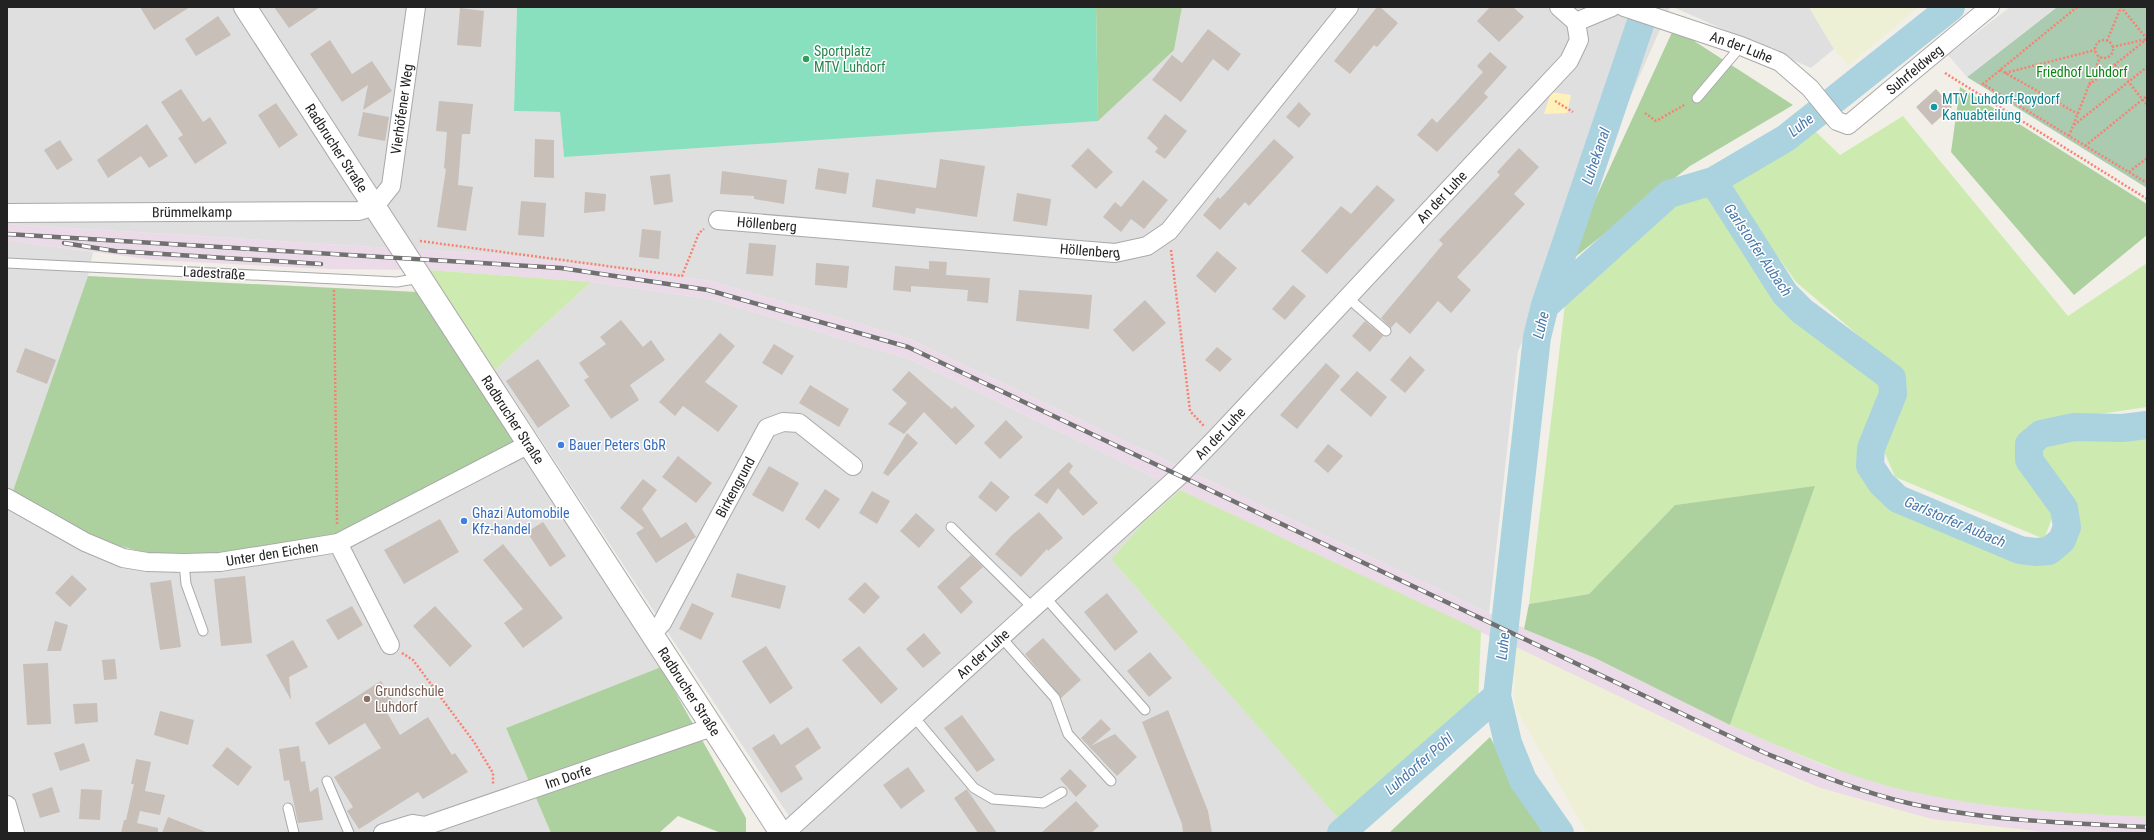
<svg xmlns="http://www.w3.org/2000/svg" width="2154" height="840" font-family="'Roboto Condensed',sans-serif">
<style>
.residential{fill:#e0dfdf}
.industrial{fill:#ebdbe8}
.farmland{fill:#eef0d5}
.grass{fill:#cdebb0}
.forest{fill:#add19e}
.sand{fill:#fff1ba}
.cemetery{fill:#aacbaf}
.pitch{fill:#88e0be}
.parking{fill:#e2e2e2}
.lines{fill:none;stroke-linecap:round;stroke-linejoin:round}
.river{stroke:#aad3df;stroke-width:28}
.building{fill:#c7bfb8}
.service-casing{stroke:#a9a9a9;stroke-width:11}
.minor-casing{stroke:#a9a9a9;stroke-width:20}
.tertiary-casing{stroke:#a9a9a9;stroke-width:24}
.path{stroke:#fa8072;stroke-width:2.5;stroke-dasharray:2 2;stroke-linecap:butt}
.service{stroke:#fff;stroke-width:9}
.minor{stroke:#fff;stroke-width:18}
.tertiary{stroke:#fff;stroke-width:22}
.rail-casing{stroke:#707070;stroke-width:4.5}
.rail{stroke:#fff;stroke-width:3;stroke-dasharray:9;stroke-linecap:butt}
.leisure-dot{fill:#2e9e5b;stroke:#fff;stroke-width:1.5}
.culture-dot{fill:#0f9aa8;stroke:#fff;stroke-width:1.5}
.shop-dot{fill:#3f7fe0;stroke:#fff;stroke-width:1.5}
.education-dot{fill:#8d6e63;stroke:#fff;stroke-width:1.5}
.labels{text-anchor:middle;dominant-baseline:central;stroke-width:3;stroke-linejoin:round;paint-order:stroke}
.street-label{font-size:14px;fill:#222;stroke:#fff}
.leisure-label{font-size:14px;fill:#27864d;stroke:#fff;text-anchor:start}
.park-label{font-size:14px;fill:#0c8416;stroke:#fff}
.culture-label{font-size:14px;fill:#0d838f;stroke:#fff;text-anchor:start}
.shop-label{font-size:14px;fill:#366cbe;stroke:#fff;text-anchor:start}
.education-label{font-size:14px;fill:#785e54;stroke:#fff;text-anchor:start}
.water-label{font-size:15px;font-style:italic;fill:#4a7aab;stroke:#fff}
</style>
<rect width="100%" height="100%" fill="#f2efe9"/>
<path class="residential" d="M7,7H517L514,111L560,112L564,157L1174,50L1182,7H1670L1518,351L1489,613L907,338L711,281L505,255L7,224Z
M1673,7H1809L1834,49L1811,68Z
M7,242H20L93,252L88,276L521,443L661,667L506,728L551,833H7Z
M591,282L710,299L912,360L1180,490L1144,522L1111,559L1352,833H800L495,370Z"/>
<path class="industrial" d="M7,224L505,255L711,281L907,338L1489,613L1595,658L1730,725L1826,766L1889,786L1957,800L2094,814L2147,817V833H2050L1931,819L1820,788L1737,753L1180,490L912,360L710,299L591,282L429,270L329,269L154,260L20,242H7Z"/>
<path class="farmland" d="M1809,7H1919L1848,66L1834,49Z
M1514,646L1737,753L1820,788L1931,819L2041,832L1587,833L1515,707Z"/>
<path class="grass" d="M1903,116L2068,316L2147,263V407L2032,424L2017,450L2056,508L2044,539L1895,477L1884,451L1903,398L1902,379L1886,359L1796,282L1729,188L1816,132L1840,155Z
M1690,193L1713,194L1790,315L1879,372L1887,393L1864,454L1869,479L1891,501L2043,562L2062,557L2080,522L2034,458L2045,439L2147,433V817C2061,813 1972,808 1888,786C1833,771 1782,747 1730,725L1814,487L1675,505L1589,594L1529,604L1566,296L1629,248L1667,208Z
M429,270L591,282L495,370Z
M1180,490L1481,631L1478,703L1346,827L1111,559L1144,522Z"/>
<path class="forest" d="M1096,7H1182L1174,50L1098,121Z
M1674,28L1793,105L1690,166L1565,265Z
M1960,87L2147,204V235L2074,295L1951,152Z
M88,276L418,292L521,443L341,537L272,549L169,559L87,537L13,491Z
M1815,486L1730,725L1595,658L1524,629L1529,604L1589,594L1675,505Z
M661,667L746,818V833H721L678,816L659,833H551L506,728Z
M1490,737L1544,833H1389Z"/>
<path class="sand" d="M1551,92L1571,95L1567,113L1544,114Z"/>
<path class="cemetery" d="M2057,7H2147V188L1967,77Z"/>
<path class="pitch" d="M517,7H1096L1098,121L564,157L560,112L514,111Z"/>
<path class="parking" d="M2010,7H2057L1967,77L1948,55Z"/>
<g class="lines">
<path class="river" d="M1713,181L1785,294L1802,311L1892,378L1893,394L1871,448L1870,466L1882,484L1898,499L2020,550L2036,552L2049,551L2062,540L2067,527L2064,508L2029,460V444L2041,434L2074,427L2122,428L2147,425
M1547,304L1669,194L1713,181L1786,138L1951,7
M1341,833L1497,696
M1560,833L1523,780L1508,743L1497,696L1537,337L1545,305L1646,7"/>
</g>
<path class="building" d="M140,7H190L154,30Z
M274,7H320L289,28Z
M1377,7H1380L1398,23L1377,47L1374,45L1350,74L1334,61Z
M1490,7H1513L1524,17L1499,42L1477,21Z
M460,8L484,11L481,47L457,45Z
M218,16L231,35L196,56L185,39Z
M1208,29L1241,54L1228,71L1213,59L1181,102L1152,80L1172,55L1182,63Z
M330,40L352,74L372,61L392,91L363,110L368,85L342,102L310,54Z
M1490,52L1507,67L1484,93L1488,97L1437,152L1417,135L1432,118L1437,123L1483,72L1477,66Z
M181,89L203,122L210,117L227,143L195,164L178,138L183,135L161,102Z
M1936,89L1952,107L1932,125L1916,107Z
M439,101L473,104L470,134H462L458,185L473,187L466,231L437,227L446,169L444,168L447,132L436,131Z
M1299,102L1311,114L1299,128L1286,117Z
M276,103L298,135L279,148L258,115Z
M363,112L389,117L385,141L358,136Z
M1165,114L1187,131L1165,159L1155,152L1158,148L1147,138Z
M147,124L168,156L149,168L141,156L108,178L97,160Z
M535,139L554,140V178L534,177Z
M1274,139L1294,157L1249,206L1245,202L1220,230L1203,215L1218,197L1220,199Z
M60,140L73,160L57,170L44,150Z
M1088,148L1113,172L1096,189L1071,166Z
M1519,148L1539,167L1514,194L1525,204L1457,277L1471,290L1451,313L1438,301L1410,334L1396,322L1391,328L1381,318L1443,244L1439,240L1500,175L1497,172Z
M940,159L985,166L977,217L916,208L915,214L872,207L876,179L936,188Z
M818,168L849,173L846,194L815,189Z
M722,171L787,180L784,204L754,199V196L720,194Z
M670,174L673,202L654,205L650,176Z
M1143,180L1168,200L1144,229L1131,219L1121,232L1103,217L1115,202L1121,207Z
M1377,185L1395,200L1327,274L1301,251L1341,206L1351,214Z
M585,192L606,194L605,211L584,213Z
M1017,193L1051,199L1047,226L1013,221Z
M521,201L546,203L544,237L518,235Z
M642,229L661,231L659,259L639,257Z
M749,243L776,245L773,276L746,274Z
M1217,251L1237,268L1215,293L1196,276Z
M929,261L947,262L946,275L990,278L988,303L967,301L968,290L911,286V292L893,290L895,266L929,269Z
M816,263L849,266L847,288L815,285Z
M1293,285L1306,296L1285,320L1272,309Z
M1019,290L1092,295L1089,329L1016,321Z
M1145,300L1166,323L1133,352L1113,330Z
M621,320L643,347L651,340L665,360L630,385L639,400L611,419L584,380L589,377L579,363L606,344L600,337Z
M1365,321L1383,336L1370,352L1352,336Z
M720,333L735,346L705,382L738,406L718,432L683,406L675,416L659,402Z
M774,344L794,356L782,375L762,363Z
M1217,347L1232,359L1220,372L1205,360Z
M25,348L56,360L47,384L16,372Z
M1410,356L1425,370L1405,393L1390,380Z
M538,359L570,406L538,428L506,381Z
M1326,363L1340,376L1297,429L1280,415Z
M909,371L952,409L955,406L975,426L956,445L924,412L904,434L888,424L907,403L892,390Z
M1357,371L1387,397L1371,417L1340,390Z
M810,385L849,409L839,427L799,403Z
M1006,420L1023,437L1000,459L984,443Z
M907,433L918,443L888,476L883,473Z
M1328,444L1343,456L1328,473L1314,461Z
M678,456L712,483L696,503L662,477Z
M1069,462L1073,466L1069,472L1098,503L1083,516L1058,488L1047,504L1034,495Z
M769,466L799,483L783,512L752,495Z
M643,479L657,490L642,509L661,538L686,522L696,537L656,563L636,533L644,528L620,508Z
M991,481L1010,497L996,512L978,497Z
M825,489L840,499L819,529L805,519Z
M872,491L890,501L877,524L859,513Z
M1039,512L1063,538L1048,551L1047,549L1021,577L995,554L1011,536Z
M916,513L935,530L919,548L900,531Z
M440,519L459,552L404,584L384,550Z
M543,522L566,556L550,567L527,532Z
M503,544L563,618L523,648L504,623L523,609L483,560Z
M971,555L983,567L960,588L973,602L961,614L937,587Z
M737,573L786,586L780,609L731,597Z
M72,575L87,589L70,607L55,593Z
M245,576L252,643L221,646L214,579Z
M171,580L181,647L160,650L150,583Z
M865,582L880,597L864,614L848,599Z
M1107,593L1138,632L1115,651L1084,612Z
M692,603L714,613L701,640L679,629Z
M352,606L363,625L338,640L326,620Z
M435,606L472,646L450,667L413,626Z
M55,621L68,625L61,651H47Z
M924,633L941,653L923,668L906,649Z
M1043,638L1081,680L1061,698L1025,654Z
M293,640L308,667L289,677L291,700L266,655Z
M766,646L793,688L770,704L742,661Z
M859,646L898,689L881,704L842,660Z
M1150,652L1172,678L1149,697L1127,671Z
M115,659L117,679L104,680L102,660Z
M48,663L51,724L27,725L23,664Z
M381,681L395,705L386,711L400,735L428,717L452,755L455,753L468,772L423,799L418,792L359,829L347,811L353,807L334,777L381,748L365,723L329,745L315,723Z
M97,703L98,722L75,724L73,704Z
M1168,710L1208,811L1212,833H1183L1182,824L1142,722Z
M160,711L194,720L188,745L154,735Z
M962,715L995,760L977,772L944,728Z
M1101,719L1111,729L1091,746L1115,734L1137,757L1117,776L1081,738Z
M808,727L821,748L795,766L803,779L781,793L752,748L774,734L781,745Z
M84,743L90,761L60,771L54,753Z
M299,746L301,762L305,761L310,792L318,787L323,820L298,823L289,780L284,781L279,749Z
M227,747L252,767L238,786L212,766Z
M136,759L151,762L145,791L165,795L160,815L140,811L137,823L158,828V833H121L124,820H126L134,784H131Z
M908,767L925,791L901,809L883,785Z
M1070,769L1087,786L1076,797L1060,779Z
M52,787L60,812L40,818L32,794Z
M81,789L102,790L100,820L79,819Z
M967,789L968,791L997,833H978L954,798Z
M1076,801L1099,826L1091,833H1041Z
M168,817L206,832L205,833H162Z"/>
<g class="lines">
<g class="service-casing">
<path id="service" d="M1697,98L1741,46
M7,263L397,282L420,278
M1348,298L1386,331
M951,527L1033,608
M184,563L186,584L203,631
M1045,597L1145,710
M1001,637L1055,698L1068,734L1111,781
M914,717L974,788L993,799L1043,803L1062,792
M327,781L349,833
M288,808L294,833"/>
</g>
<g class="minor-casing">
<g id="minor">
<path d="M1559,7L1576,22"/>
<path id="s1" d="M1624,7L1741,46L1780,62L1810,88L1837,121L1848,125L1990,7"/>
<path d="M1576,22L1612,7"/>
<path id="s2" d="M7,213L359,211L375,206L391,186L416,7"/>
<path id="s3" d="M718,220L1115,253L1147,246L1169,231L1349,7"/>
<path id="s4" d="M7,498L85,542L123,558L147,562L184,563L220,562L338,543L529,444"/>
<path d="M338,543L390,645"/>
<path id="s5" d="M652,634L662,623L767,428L783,422L799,423L853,466"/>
<path d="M7,805L15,833"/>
<path id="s6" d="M383,833L412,824L425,826L712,727"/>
<path id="s7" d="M785,833L1179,476L1216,438L1569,61L1579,40L1576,22"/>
</g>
</g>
<g class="tertiary-casing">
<g id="tertiary">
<path id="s8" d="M245,7L781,833"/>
</g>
</g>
<path class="path" d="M2077,7L1983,84L2147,183
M2095 49a9 9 0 1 1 18 0a9 9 0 1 1-18 0Z
M2107,41L2121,7L2147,39
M2112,47L2147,39
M2115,65L2147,105
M2000,70L2078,114
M1945,73L2147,199
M2005,73L2095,50
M2089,85L2147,39
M1555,101L1573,112
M1645,113L1656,121L1686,104
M2074,125L2147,67
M2069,136L2100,57
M2085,146L2147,96
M2129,172L2147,158
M420,241L682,276L699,233L704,229
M1171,250L1190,411L1204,426
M334,290L337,525
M402,653L413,660L474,742L493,773V785"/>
<use href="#service" class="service"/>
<use href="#minor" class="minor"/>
<use href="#tertiary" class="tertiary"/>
<g class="rail-casing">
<path id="rail" d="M7,234L561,268L708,290L908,347L1765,753C1812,772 1858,791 1908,803C1986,821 2068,823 2147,827
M64,243L115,251L321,264"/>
</g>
<use href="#rail" class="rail"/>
</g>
<circle class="leisure-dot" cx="806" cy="59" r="4"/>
<circle class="culture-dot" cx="1934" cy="107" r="4"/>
<g class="shop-dot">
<circle cx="561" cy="445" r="4"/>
<circle cx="464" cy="521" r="4"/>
</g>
<circle class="education-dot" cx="367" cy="699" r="4"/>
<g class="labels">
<g class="street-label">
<text stroke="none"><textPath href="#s1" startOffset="124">An der Luhe</textPath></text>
<text stroke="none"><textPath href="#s1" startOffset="346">Suhrfeldweg</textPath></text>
<text stroke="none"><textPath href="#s2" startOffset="472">Vierhöfener Weg</textPath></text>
<text stroke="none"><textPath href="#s8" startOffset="168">Radbrucher Straße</textPath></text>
<text stroke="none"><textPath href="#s7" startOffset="915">An der Luhe</textPath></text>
<text stroke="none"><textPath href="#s2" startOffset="185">Brümmelkamp</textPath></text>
<text stroke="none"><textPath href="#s3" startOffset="49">Höllenberg</textPath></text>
<text stroke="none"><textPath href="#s3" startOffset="373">Höllenberg</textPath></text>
<text transform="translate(214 273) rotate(3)">Ladestraße</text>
<text stroke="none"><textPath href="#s8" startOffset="492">Radbrucher Straße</textPath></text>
<text stroke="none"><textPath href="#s7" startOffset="591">An der Luhe</textPath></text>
<text stroke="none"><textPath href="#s5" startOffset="169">Birkengrund</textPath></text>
<text stroke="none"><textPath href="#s4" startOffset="281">Unter den Eichen</textPath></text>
<text stroke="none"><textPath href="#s7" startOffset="267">An der Luhe</textPath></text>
<text stroke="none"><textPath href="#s8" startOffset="816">Radbrucher Straße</textPath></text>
<text stroke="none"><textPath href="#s6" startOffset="195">Im Dorfe</textPath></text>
</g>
<g class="leisure-label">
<text x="814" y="51">Sportplatz<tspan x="814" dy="16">MTV Luhdorf</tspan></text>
</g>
<g class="park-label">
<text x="2082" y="72">Friedhof Luhdorf</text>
</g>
<g class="culture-label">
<text x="1942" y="99">MTV Luhdorf-Roydorf<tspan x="1942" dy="16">Kanuabteilung</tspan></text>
</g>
<g class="shop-label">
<text x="569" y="445">Bauer Peters GbR</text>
<text x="472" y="513">Ghazi Automobile<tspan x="472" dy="16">Kfz-handel</tspan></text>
</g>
<g class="education-label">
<text x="375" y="691">Grundschule<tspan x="375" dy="16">Luhdorf</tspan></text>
</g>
<g class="water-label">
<text transform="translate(1801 125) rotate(-38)">Luhe</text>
<text transform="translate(1596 156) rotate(-71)">Luhekanal</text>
<text transform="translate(1758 250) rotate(56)">Garlstorfer Aubach</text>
<text transform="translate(1541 325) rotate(-77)">Luhe</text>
<text transform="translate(1955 522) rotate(23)">Garlstorfer Aubach</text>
<text transform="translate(1503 646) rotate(-84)">Luhe</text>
<text transform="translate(1419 764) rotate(-41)">Luhdorfer Pohl</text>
</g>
</g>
<rect width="2154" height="840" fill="none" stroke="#222222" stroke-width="16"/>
</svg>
